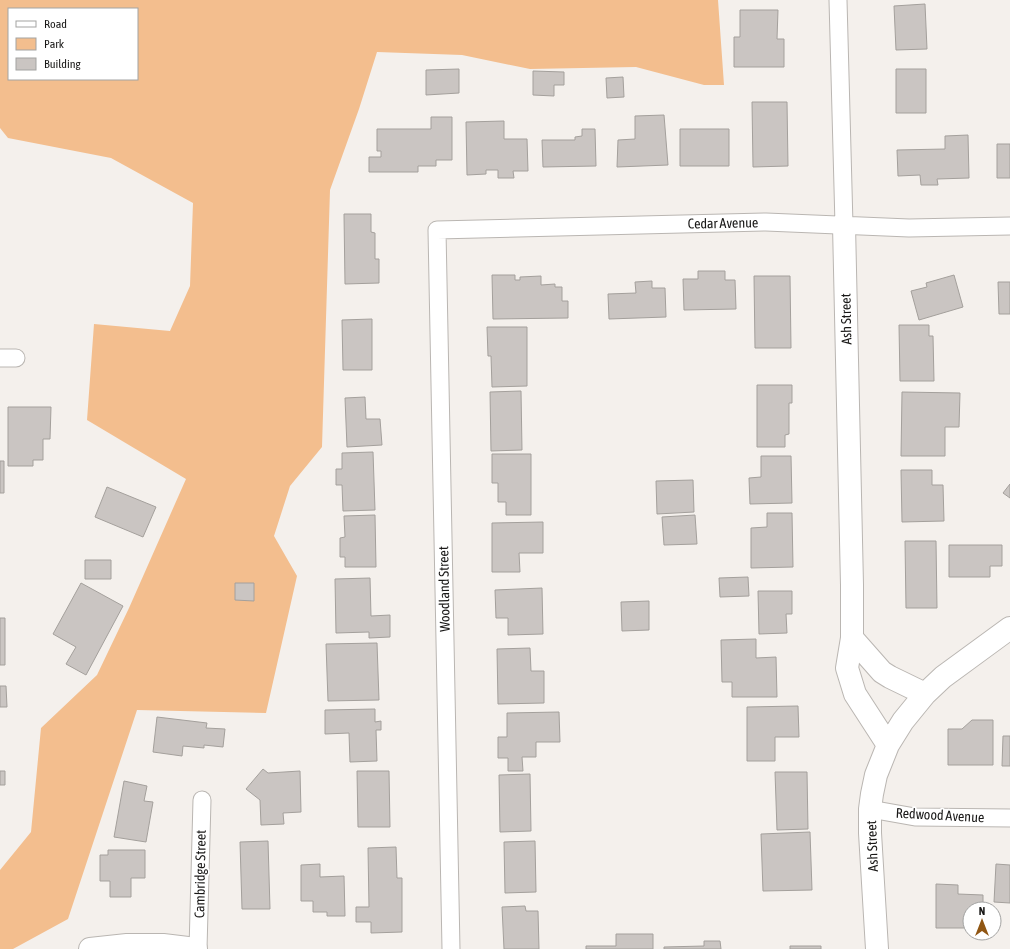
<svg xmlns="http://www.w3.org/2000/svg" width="1010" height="949" font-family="'Asap Condensed',sans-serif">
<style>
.green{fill:#f3be8e;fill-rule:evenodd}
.building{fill:#cac5c2;stroke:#a4a09c}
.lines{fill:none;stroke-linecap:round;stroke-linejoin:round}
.street-casing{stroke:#bab6b2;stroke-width:19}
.secondary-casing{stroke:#bab6b2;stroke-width:24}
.street{stroke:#fff;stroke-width:17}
.secondary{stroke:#fff;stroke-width:22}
.labels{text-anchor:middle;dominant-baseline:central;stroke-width:3.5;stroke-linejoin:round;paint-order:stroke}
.street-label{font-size:14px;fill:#191817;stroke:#fff}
</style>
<rect width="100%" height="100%" fill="#f4f0ec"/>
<path class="green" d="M0,0H718L724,85H704L636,67L530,69L462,55L377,52L359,109L330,190L322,447L290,486L274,536L297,576L266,713L137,710L68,919L13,949H0V870L31,832L41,728L97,675L129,608L186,479L87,420L94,324L170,331L190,286L193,203L111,158L8,138L0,128ZM9,9H137V79H9Z"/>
<path class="building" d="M925,4L927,49L896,50L894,6Z
M740,10H778L777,39H784V67H734V37H740Z
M459,69V93L426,95V70Z
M896,69H926V113H896Z
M533,71L564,72V85H554V96L533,95Z
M623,77L624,97L607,98L606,78Z
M752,102H787L788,166L753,167Z
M664,115L668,165L617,167L618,140L635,139V116Z
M431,117H452V160H436V166H418V172H369V157H381V151H377V129H431Z
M504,121V139H527L528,171H513L514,178H498V170H486V174L467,175L466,122Z
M582,129H595L596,166L543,167L542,140H575V137L582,136Z
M680,129H729V166H680Z
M968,135L969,178L937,179L938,185H921L920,175L898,176L897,150L945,149V136Z
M997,144H1010V178H997Z
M344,214H371V232L375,233V259H379V283L345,284Z
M698,271H725V280H735L736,309L684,310L683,279H698Z
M492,275H515V280H520V277L541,276V285L555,284V287H562V301H568V318L493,319Z
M954,275L963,307L919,320L911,291L927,287L926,283Z
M754,276H790L791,348H755Z
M652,281V288H665L666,317L609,319L608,294L636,293L635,282Z
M998,282H1010V314H999Z
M372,319V370H343L342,320Z
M899,325H929V336H933L934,381H900Z
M487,327H527V386L492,387L491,356H488Z
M757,385H792V403H789V434L785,435V447H757Z
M521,391L522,450L491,451L490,392Z
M902,392L960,393L959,427H945V456H901Z
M365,397L366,419H380L382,445L347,447L345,398Z
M8,407H51L50,439H43V460H33V466H8Z
M373,452L375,510L343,511L342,485H336V469H342V453Z
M492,454H531V515H506V502H498V483H492Z
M761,456H791L792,503L750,504L749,478L761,477Z
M0,461H4V493H0Z
M901,470H932V485H943L944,521L902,522Z
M693,480L694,512L657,514L656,481Z
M1010,484V498L1003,493Z
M107,487L156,507L143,537L95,517Z
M767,513H792L793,567L751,568V528L767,527Z
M375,515L376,567H345V557H340V538L345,537L344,516Z
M695,515L697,544L664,545L662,517Z
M543,522V553H519L520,572H492V523Z
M905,541H936L937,608H906Z
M949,545H1002V566H990V577H949Z
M85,560H111V579H85Z
M748,577L749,596L720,597L719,578Z
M370,578L371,616L390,615V637L369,638V632L336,633L335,579Z
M81,583L123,606L86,675L66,664L76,647L53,634Z
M235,583H254V601L235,600Z
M542,588L543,634L508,635V618H496L495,590Z
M758,591H792V614H786L787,633L759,634Z
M649,601V630L622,631L621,602Z
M0,618H5V665H0Z
M756,639V658L776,657L777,697H732V682H722L721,640Z
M377,643L379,700L328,701L326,644Z
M530,648L531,671H544V703L498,704L497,649Z
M0,686H6L7,707H0Z
M798,706L799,737H775V761H747V707Z
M375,709V722L381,721V730H376L377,761L350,762L349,733L325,734V710Z
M559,712L560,742H536V757H522L523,771H508V758H498V737H507V713Z
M157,717L207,723L206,728L225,729L223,747L204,745V748L183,746L182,756L153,752Z
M972,720H993V765H948V729H962Z
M1003,736H1010V766H1002Z
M263,769L268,773L300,771L301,812L283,813L284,824L261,825L260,800L246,789Z
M0,771H5V785H0Z
M357,771H389L390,827H358Z
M775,772H807L808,829L777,830Z
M530,774L531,831L500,832L499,775Z
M124,781L147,786L144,801L153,802L146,842L114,837Z
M810,832L812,890L763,891L761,834Z
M268,841L270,909H242L240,842Z
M535,841L536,892L505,893L504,842Z
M396,847L397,878H402V932L371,933V922H356V907H369L368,848Z
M108,850H145V878H131V897H110V881H100V855H108Z
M320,864V877L344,876L345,916H327V912H313V901H301V865Z
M996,864L1010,865V903L994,902Z
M936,884L958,885V894L983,895V909H970V928H936Z
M525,906L526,911H538L539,949H504L502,907Z
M616,934H653V949H586V946H616Z
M704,941H720L721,949H664V947L704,946Z
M790,946H821V949H790Z"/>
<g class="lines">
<g class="street-casing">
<path id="street" d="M838,0L844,225
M0,358H16
M870,809L915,817L1010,818
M198,949L202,800
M451,949L437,230L766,222L909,228L1010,226"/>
</g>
<g class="secondary-casing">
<path id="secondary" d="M844,225L852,585V638L847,668L855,694L888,745
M852,638L882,672L890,677L925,694
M90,949L127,945H163L196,949
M877,949L870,833V809L872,794L876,775L888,745L903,721L925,694L943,677L1010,628"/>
</g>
<use href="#street" class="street"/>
<use href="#secondary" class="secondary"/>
</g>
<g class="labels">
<g class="street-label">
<text transform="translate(723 223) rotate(-1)">Cedar Avenue</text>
<text transform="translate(846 319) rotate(-91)">Ash Street</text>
<text transform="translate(444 589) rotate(-91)">Woodland Street</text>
<text transform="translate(940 815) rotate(3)">Redwood Avenue</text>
<text transform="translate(872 846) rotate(-92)">Ash Street</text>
<text transform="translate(200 874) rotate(-89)">Cambridge Street</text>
</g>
</g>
<rect x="8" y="8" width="130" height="72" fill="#ffffff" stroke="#a3a3a2"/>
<rect x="16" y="21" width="20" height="6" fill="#ffffff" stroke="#a3a3a2"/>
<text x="44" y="28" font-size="12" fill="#191817">Road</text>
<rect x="16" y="38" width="20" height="12" fill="#f3be8e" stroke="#a3a3a2"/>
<text x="44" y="48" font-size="12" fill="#191817">Park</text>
<rect x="16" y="58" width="20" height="12" fill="#cac5c2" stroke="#a3a3a2"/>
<text x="44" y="68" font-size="12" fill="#191817">Building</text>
<g transform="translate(982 921)"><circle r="19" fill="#ffffff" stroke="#a3a3a2"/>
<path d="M0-3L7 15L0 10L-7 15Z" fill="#905613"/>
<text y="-6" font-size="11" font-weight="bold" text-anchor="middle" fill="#191817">N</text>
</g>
</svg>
